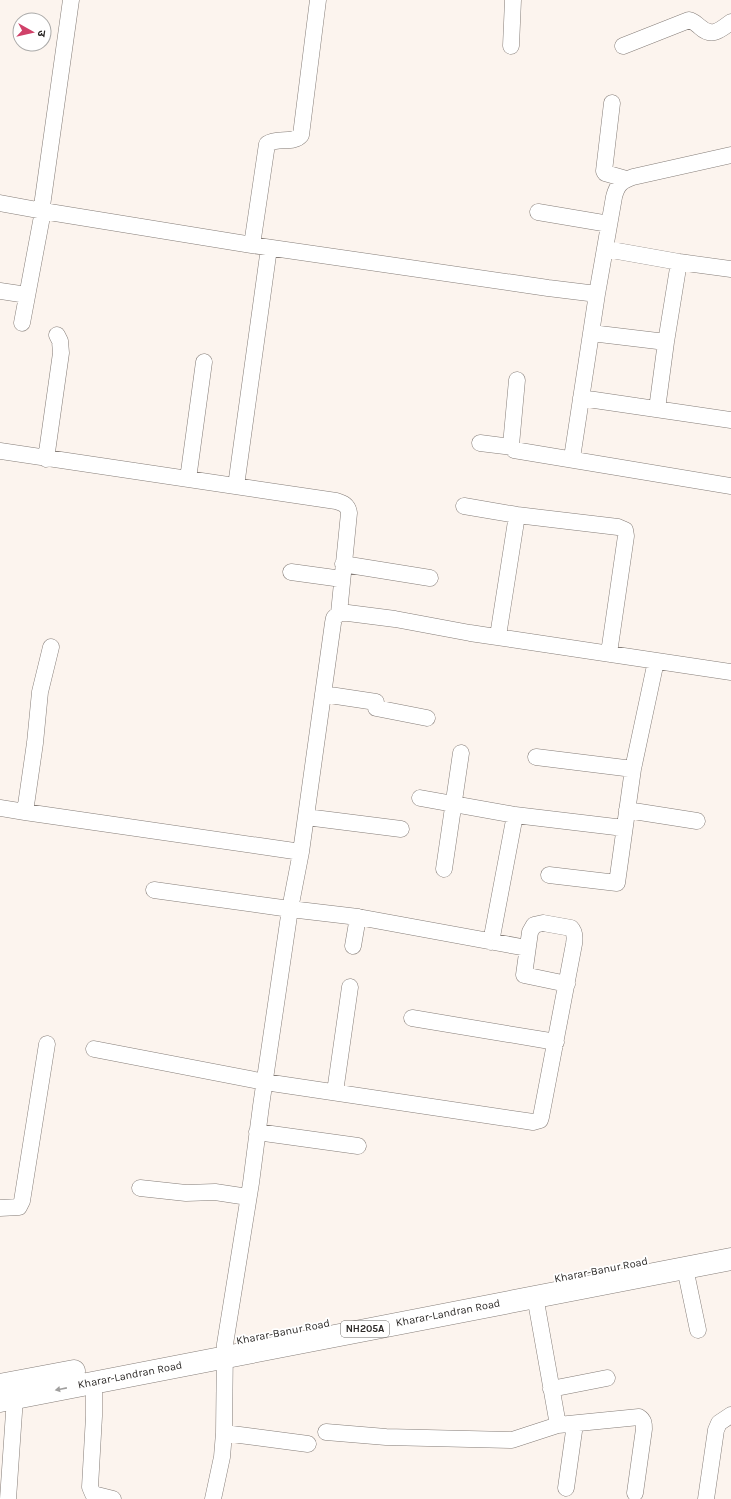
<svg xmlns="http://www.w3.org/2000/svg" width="731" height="1499" font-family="Karla,'Noto Sans Devanagari',sans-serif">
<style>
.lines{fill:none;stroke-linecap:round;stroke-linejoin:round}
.minor-casing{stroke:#857d78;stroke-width:17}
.highway-casing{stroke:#857d78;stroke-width:23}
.minor{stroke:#fff;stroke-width:16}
.highway{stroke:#fff;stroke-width:22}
.oneway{fill:#a09f9e}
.labels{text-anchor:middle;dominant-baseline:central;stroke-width:3.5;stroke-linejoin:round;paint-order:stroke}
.shield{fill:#fff;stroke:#6c6a68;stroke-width:1}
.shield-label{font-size:10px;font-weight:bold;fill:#2d2a28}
.street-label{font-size:11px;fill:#2d2a28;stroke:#fff}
</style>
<rect width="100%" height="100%" fill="#fcf4ee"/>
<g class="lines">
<g class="minor-casing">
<path id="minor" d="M71,0L42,206L43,211L252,245L548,288L597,294L614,197C617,185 621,181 633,177L731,155
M511,46L513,0
M623,46L689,20C694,21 696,24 700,27C712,38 720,30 731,22
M612,103L604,171L605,173L626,179
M0,203L43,211L22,323
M538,212L609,224
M252,245L267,144C277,137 294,144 301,135L318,0
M606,249L679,262L731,269
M0,291L27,295
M591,333L666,342L679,262
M517,380L511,445L514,450L731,486
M581,398L731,420
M657,409L666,342
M480,443L512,447
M0,451L336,501C343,503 348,505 349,513L339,613
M572,458L597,294
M46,459L61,353L60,341L57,335
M188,479L204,362
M236,486L269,248
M464,506L517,515L618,527L625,530L626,536L609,653
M343,564L430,578
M291,572L342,579
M498,636L517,515
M323,694L376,702V708L427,718
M536,757L633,769
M420,798L515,815L624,828
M0,808L25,812L301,852
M627,810L697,821
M25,812L35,743L40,692L51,647
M306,817L401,829
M444,869L461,753
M549,875L617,883L633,769L656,661
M154,890L290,909L358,917L527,948
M491,942L515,815
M353,946L358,917
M412,1018L556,1042
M94,1049L265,1082L533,1122L540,1120L541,1117L574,944C575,938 575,932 571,928L543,923L534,925L530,932L524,975L567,984
M335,1092L350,987
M257,1132L358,1146
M140,1188L186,1193L215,1192L248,1197
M0,1208L19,1207L22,1201L47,1044
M685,1268L698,1330
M94,1382V1416L90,1487L93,1494L113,1499
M551,1389L607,1378
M558,1425L639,1417C644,1420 644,1424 644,1429L635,1493
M326,1432L386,1437L512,1440L558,1425L535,1296
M224,1433L308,1444
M566,1488L575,1424
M8,1499L15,1398
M213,1499L222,1457L224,1433L225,1344L251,1183L261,1106L290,909L301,852L333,623L334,618L339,613H348L395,619L470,633L731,672
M706,1499L716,1430L719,1423L731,1415"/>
</g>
<g class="highway-casing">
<path id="highway" d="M0,1385L74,1371
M0,1401L731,1259"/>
</g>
<use href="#minor" class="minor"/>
<use href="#highway" class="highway"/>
</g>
<defs><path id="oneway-solid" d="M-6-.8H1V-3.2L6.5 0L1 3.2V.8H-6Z"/></defs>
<use class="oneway" href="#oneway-solid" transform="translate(61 1389) rotate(169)"/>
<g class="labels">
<rect class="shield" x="341" y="1321" width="48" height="16" rx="3"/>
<g class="shield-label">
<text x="365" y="1329">NH205A</text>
</g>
<g class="street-label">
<text transform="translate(601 1270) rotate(-11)">Kharar-Banur Road</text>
<text transform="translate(448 1313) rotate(-11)">Kharar-Landran Road</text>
<text transform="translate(283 1332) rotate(-11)">Kharar-Banur Road</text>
<text transform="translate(130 1375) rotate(-11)">Kharar-Landran Road</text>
</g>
</g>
<g transform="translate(32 32) rotate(98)"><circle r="19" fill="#ffffff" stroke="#abaaa9"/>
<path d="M0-3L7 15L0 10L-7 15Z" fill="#d04169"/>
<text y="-6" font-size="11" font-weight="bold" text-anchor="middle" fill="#2d2a28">उ</text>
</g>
</svg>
